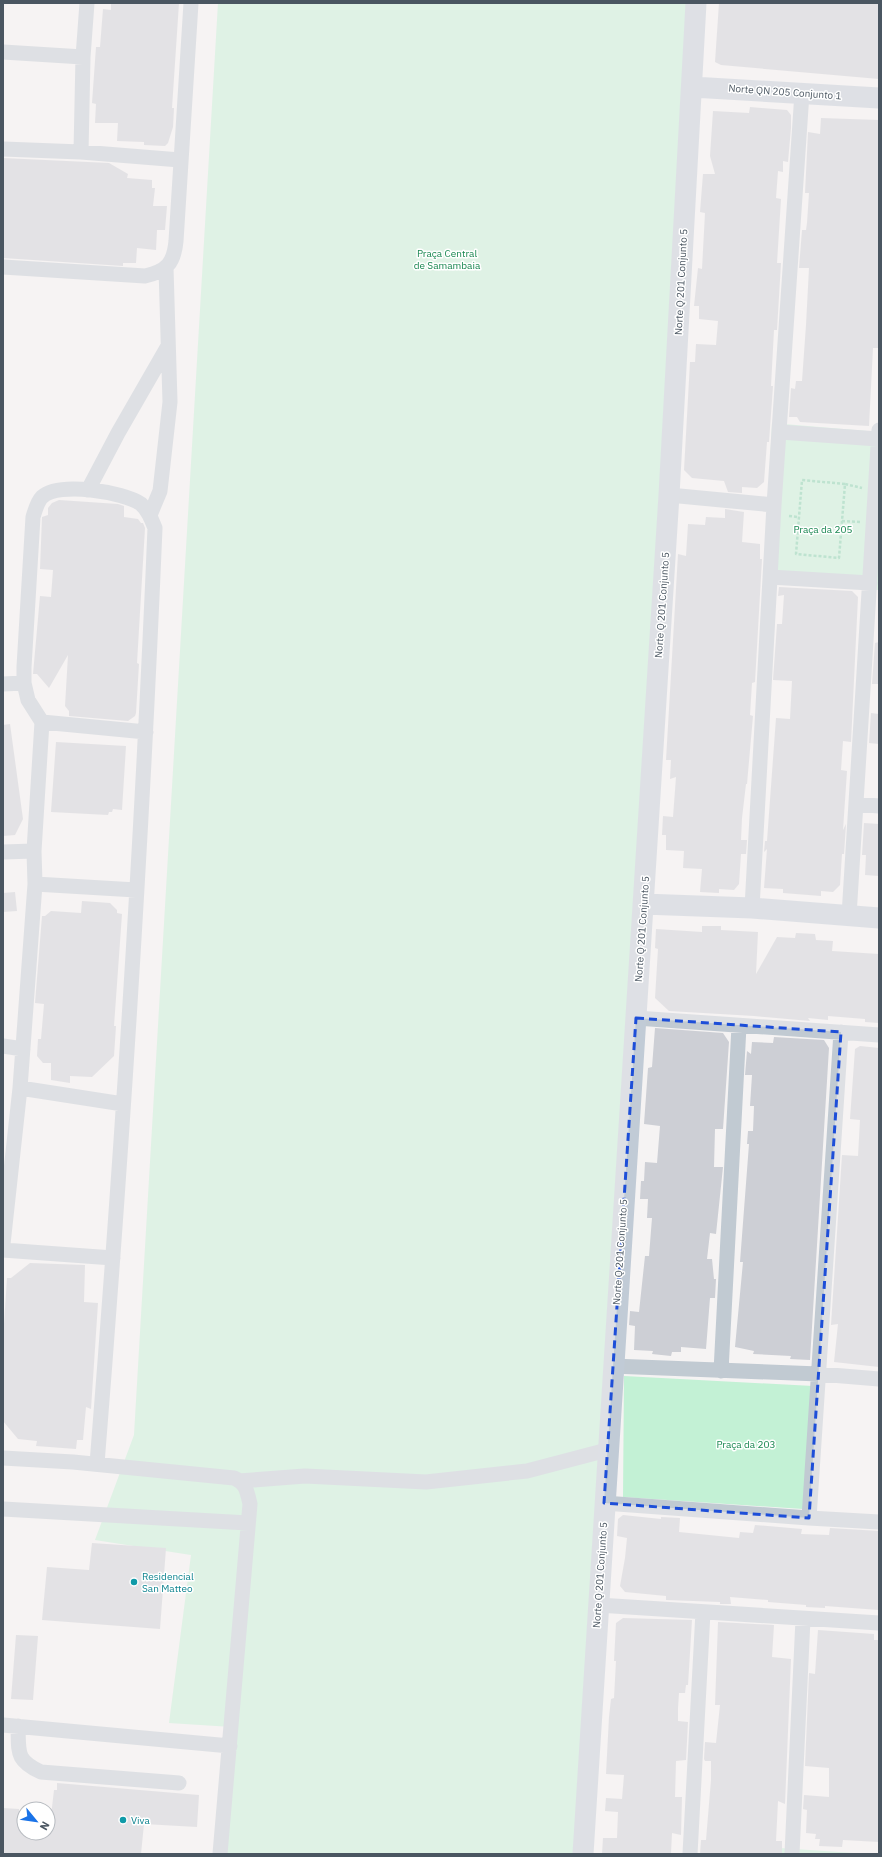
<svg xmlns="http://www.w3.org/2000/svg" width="882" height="1857" font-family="'IBM Plex Sans',sans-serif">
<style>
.green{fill:#c3f1d5}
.building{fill:#cdcfd5}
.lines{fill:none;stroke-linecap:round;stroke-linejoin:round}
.path{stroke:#7ad0a6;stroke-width:2.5;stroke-dasharray:3 2;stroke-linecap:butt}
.street{stroke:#c1cad2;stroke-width:15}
.secondary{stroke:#c1cbd6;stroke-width:21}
.marked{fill:none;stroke:#1d4ed8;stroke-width:3;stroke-dasharray:8 5;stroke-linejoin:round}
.culture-dot{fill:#0f9aa8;stroke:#fff;stroke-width:1.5}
.labels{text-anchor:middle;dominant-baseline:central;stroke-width:3;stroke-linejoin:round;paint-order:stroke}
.street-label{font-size:10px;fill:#4a5661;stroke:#fff}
.park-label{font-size:10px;fill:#17864f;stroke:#fff}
.culture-label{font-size:10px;fill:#0d838f;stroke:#fff;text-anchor:start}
</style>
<rect width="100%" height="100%" fill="#f5f3f3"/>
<path class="green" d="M218,3H706L584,1854H221L232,1727L169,1723L191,1555L95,1540L134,1435Z
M772,423L879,432V590L764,581Z
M624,1376L813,1386L803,1509L623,1497Z
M780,1848L868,1854H780Z"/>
<path class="building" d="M111,3H179L172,108H174L173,127L168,143L165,146L144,145V142L117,141L118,123H95L96,104L92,103L96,47H100L103,9L111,10Z
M719,3H879V79L721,65L715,62Z
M750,107L787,110L791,115V128L788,162L783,161V172L778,171L776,198L781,199L777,263H781L777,330H774L771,386H773L769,442H767L764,482L757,488L742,487V493L728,492L724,481L692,478L684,470L690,362H695L696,344L716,345L718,321L699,319V306H694L698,268L702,269L705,213L700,212L703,174H715L710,156L713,111L749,113Z
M821,118L879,120V329L878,348H873L869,426L800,422L797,417H789L791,388L795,389L796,381H802L806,325L809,268H799L802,230H806L807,223L809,193H805L808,132L820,134Z
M3,158L109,163L128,174L127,178L152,180V188H155L153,206H167L165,230H157L156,250L137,248L136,263H123V266L3,258Z
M59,500L118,504L124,506V517L138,519L141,523H143L145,528L137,663L139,664L136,713L135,716L128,721L69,716V711L65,706L68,655L49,688L37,674H33L40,596L51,597L53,570L40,569L42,517L48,515V508L52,503Z
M725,509L744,512L742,542L760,544V559H762L755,682L752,683L750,715L753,716L747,784H746L742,818L741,840H747L746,854H741L739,884L734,890L719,889V893L700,892L702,869L683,868L684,851L666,850V835H662L663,816L673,817L676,777L670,779L671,760H666L678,554L686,556L688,524L705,525L706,517L725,518Z
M779,587L852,591L858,597L851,742L843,741L841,770L847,771L843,830L846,824L844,854H842L840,885L833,892L821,891V896L783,893V889L764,888L767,849L764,852L765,841H767L776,718L790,719L792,681L773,680L777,624H782L784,595L778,596Z
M879,642V684H872L875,643Z
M871,713L879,714V744L869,743Z
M10,724L23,819L15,835L3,836V725Z
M56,742L126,746L122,810L113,809L112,812H109L108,815L51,812Z
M864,823L879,824V876L865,875L866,855H862Z
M15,892L17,911L3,912V893Z
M82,901L110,903L117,910V913L122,914L114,1026H116L114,1056L92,1077L70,1076V1083L51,1080V1063H43L37,1056L38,1039H41L44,1004L35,1003L42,916H45L51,911L81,913Z
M702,926H721V930L758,932L756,974L777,937L795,938L796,933L815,934L816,940L833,941L832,951L879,954V1023L865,1022V1019L828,1016V1020L808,1018L810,1021L754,1016L669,1011L655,998L658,949L655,948L656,929L702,932Z
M655,1028L723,1033L729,1042L723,1129H715L714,1167H723L716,1234L710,1233L707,1259H712L714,1279H716L715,1298H710L706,1349L681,1347V1352H672L671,1356L652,1354L653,1351L634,1350L635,1326L629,1325L630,1311L639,1312L645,1256H649L652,1218H647L648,1199H640L641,1181H644L645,1162L657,1163L660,1126L644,1124L648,1068L652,1067Z
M774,1037L824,1040L829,1048L810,1360L790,1359L791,1356L753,1354L754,1351L735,1347L743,1262H740L749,1144H747L748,1131H753L754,1106H750L752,1075H745L747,1051L751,1054L752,1042L773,1043Z
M860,1046L879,1048V1367L834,1362L838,1324L831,1325L842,1155L858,1156L860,1120L850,1119L855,1049Z
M30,1263L85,1265L84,1302L98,1303L91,1409L86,1407L83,1440H77L76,1449L36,1446L37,1441L18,1439L3,1421V1339L7,1278H11Z
M623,1515L661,1519V1517L680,1518L679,1532L739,1538L740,1532L753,1533L755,1525L802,1529L801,1534L829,1535L830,1528L879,1531V1610L825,1606V1608L806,1607V1605L768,1602V1600L730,1597L731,1604H720V1602L666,1600V1596L625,1592L620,1586L625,1558L627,1538L617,1536L618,1519Z
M92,1543L166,1548L160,1629L42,1620L47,1567L89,1570Z
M623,1618L692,1620L688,1685H686L685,1693H679L678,1708V1721L688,1722L686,1760L676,1761L675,1797H682L681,1835L672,1833L671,1853L602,1854L603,1838H617L618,1812L605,1811L606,1798L622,1799L624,1775L606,1774L609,1717L611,1699L614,1698L616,1661H614L616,1623Z
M718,1622L774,1625L772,1657L791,1659L785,1804L778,1801L776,1841H782V1854H700L701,1840H706L711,1780V1761H705L704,1759L705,1742L716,1743L720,1705H715Z
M818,1630L874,1634V1640H879V1842L843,1840L842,1847L819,1846L820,1839H815L816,1834L806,1833L807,1810L803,1809L804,1795L829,1797V1768L805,1766L809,1673L815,1674Z
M16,1635L38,1636L33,1700L11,1699Z
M57,1783L199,1795L197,1827L144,1824L141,1854H3V1808L19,1809V1812L24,1813V1833H48V1815L51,1816L54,1790H57Z"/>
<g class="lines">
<path class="path" d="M845,484L802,480L796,554L839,558L845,484L862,488
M789,516L798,517
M842,521L860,522"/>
<path class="street" d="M3,52L83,57
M3,149L81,152L83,57L87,3
M81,152L180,160
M3,267L145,276C167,271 174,263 176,241L191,3
M780,432L878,439
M88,490L118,433L168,346
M669,495L774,505
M150,515L160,491L170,402L166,268
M770,577L870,583
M3,684L24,683
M42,722L146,732
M856,804L879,806
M3,852L34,851
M35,884L136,890
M752,908L774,505L802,93
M849,916L879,430
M636,1018L879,1035
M3,1046L23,1049
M20,1088L123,1104
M3,1244L20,1088L35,884L34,851L42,722L28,700L24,683V667L33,517C35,511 37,502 42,497C59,481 123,492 141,504C148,510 152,520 155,528C142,840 122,1152 97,1464
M3,1250L113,1258
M612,1366L819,1374L879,1379
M721,1371L739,1026
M3,1458L73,1462L234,1478C246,1483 247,1491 250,1504L220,1854
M239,1481L305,1476L426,1482L527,1471L607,1450
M604,1503L809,1518L879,1522
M3,1509L248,1523
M809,1518L841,1032
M598,1605L879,1623
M3,1725L230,1746
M18,1726C19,1752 15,1760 41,1772L179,1783
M690,1854L703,1612
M792,1854L803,1619"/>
<path class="secondary" d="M692,87L879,98
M643,904L752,908L879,918
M583,1854L669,495L696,3"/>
</g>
<path d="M0 0H882V1857H0ZM636,1018L841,1032L809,1518L604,1503Z" fill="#f5f3f3" fill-opacity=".55" fill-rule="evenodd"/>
<path class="marked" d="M636,1018L841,1032L809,1518L604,1503Z"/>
<g class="culture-dot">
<circle cx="134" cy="1582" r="4"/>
<circle cx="123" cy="1820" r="4"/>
</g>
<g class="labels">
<g class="street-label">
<text transform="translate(785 92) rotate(4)">Norte QN 205 Conjunto 1</text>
<text transform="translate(681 282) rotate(-87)">Norte Q 201 Conjunto 5</text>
<text transform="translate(662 605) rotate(-86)">Norte Q 201 Conjunto 5</text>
<text transform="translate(642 929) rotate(-86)">Norte Q 201 Conjunto 5</text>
<text transform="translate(620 1252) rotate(-86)">Norte Q 201 Conjunto 5</text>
<text transform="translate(600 1575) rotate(-86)">Norte Q 201 Conjunto 5</text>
</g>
<g class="park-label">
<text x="447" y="253">Praça Central<tspan x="447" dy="12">de Samambaia</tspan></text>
<text x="823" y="529">Praça da 205</text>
<text x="746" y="1444">Praça da 203</text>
</g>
<g class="culture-label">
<text x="142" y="1576">Residencial<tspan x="142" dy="12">San Matteo</tspan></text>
<text x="131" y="1820">Viva</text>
</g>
</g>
<rect width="882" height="1857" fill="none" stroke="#4a5661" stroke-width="8"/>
<g transform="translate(36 1821) rotate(119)"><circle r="19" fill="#ffffff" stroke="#b7bbc0"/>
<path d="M0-3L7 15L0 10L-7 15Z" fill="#1a73e8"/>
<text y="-6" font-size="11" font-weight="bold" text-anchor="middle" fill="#4a5661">N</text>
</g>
</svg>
